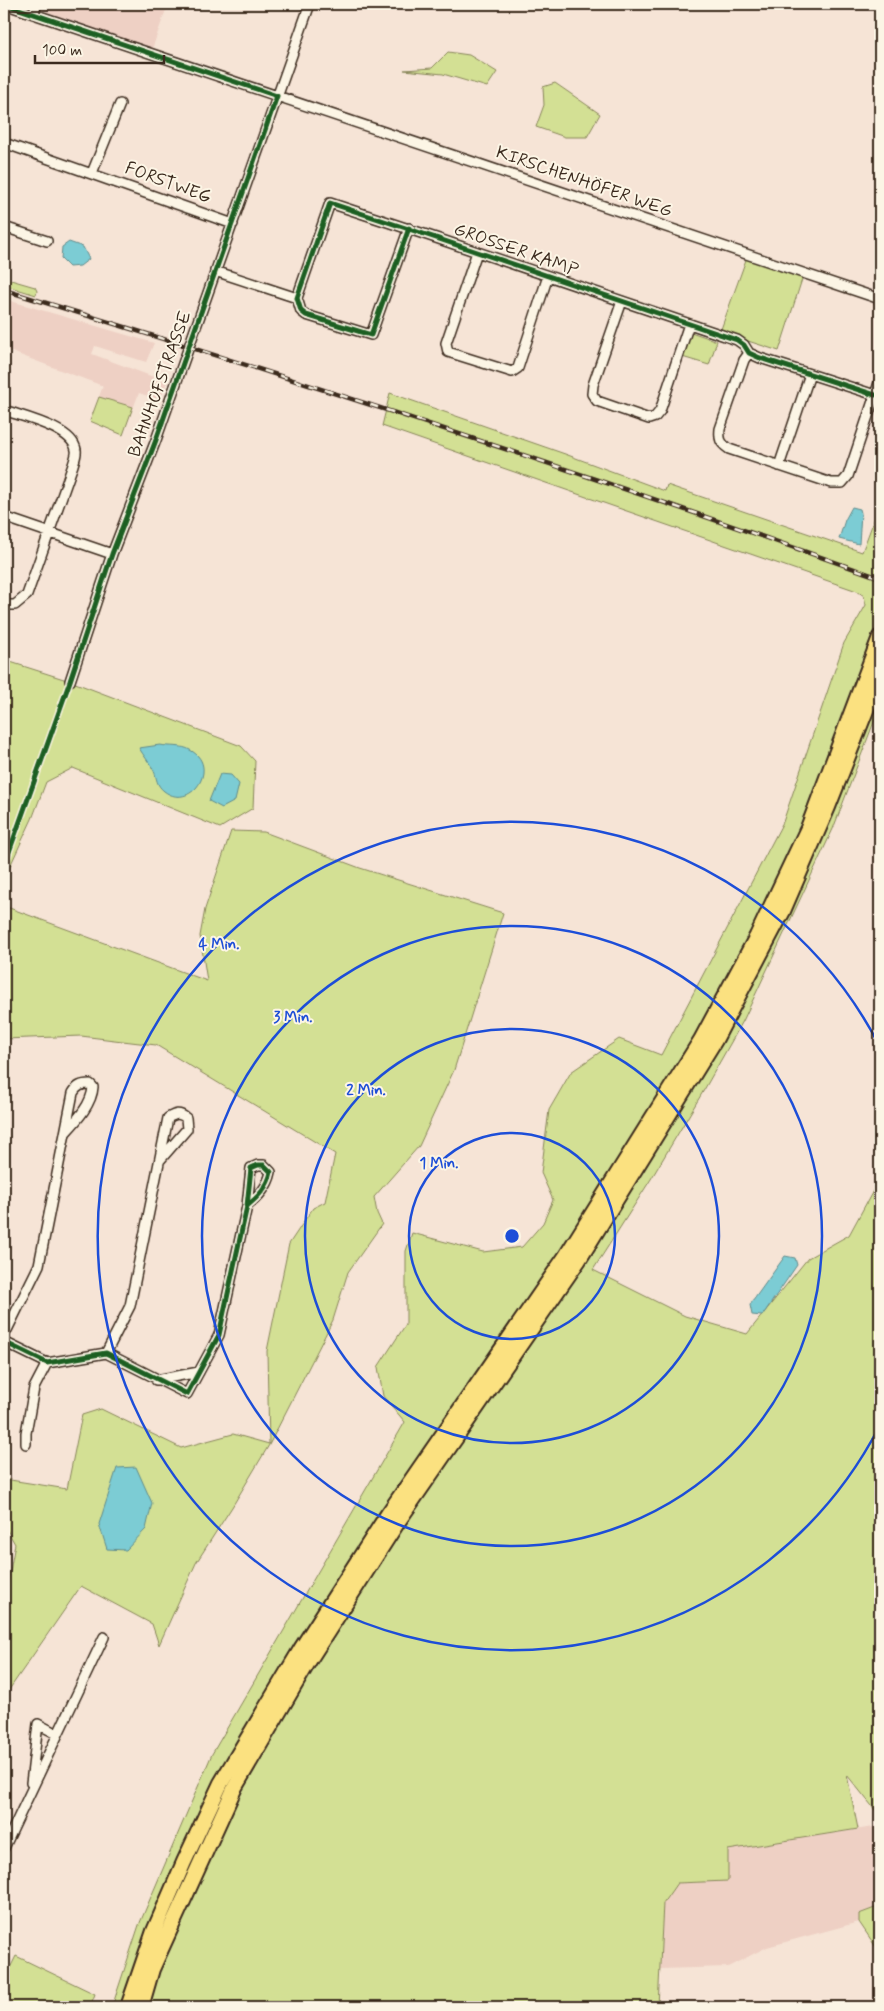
<svg xmlns="http://www.w3.org/2000/svg" width="884" height="2011" font-family="Mynerve,sans-serif">
<style>
.built{fill:#eed0c4}
.green{fill:#d3e094;stroke:#878559}
.water{fill:#7bccd4;stroke:#618b8b}
.lines{fill:none;stroke-linecap:round;stroke-linejoin:round}
.minor-casing{stroke:#3b2a1e;stroke-width:12}
.highway-casing{stroke:#3b2a1e;stroke-width:18}
.minor{stroke:#fcf5e5;stroke-width:9}
.highway{stroke:#fbe180;stroke-width:14}
.rail-casing{stroke:#3b2a1e;stroke-width:4.5}
.rail{stroke:#fcf5e5;stroke-width:2.5;stroke-dasharray:8;stroke-linecap:butt}
.cycleway-casing{stroke:#fcf5e5;stroke-width:8}
.cycleway{stroke:#1b5e20;stroke-width:5}
.ring{fill:none;stroke:#1d4ed8;stroke-width:2.5}
.labels{text-anchor:middle;dominant-baseline:central;stroke-width:4;stroke-linejoin:round;paint-order:stroke}
.street-label{font-size:18px;fill:#3b2a1e;stroke:#fcf5e5}
.centre{fill:#1d4ed8;stroke:#fcf5e5;stroke-width:2.5}
.ring-label{font-size:15px;text-anchor:middle;font-weight:bold;fill:#1d4ed8;stroke:#fcf5e5;stroke-width:4;stroke-linejoin:round;paint-order:stroke}
</style>
<rect width="100%" height="100%" fill="#f6e4d6"/>
<filter id="ink" filterUnits="userSpaceOnUse"><feTurbulence type="fractalNoise" baseFrequency=".02" numOctaves="2"/><feDisplacementMap in="SourceGraphic" scale="10" xChannelSelector="R" yChannelSelector="G"/><feConvolveMatrix kernelMatrix="1 2 1 2 8 2 1 2 1" color-interpolation-filters="sRGB"/></filter>
<g filter="url(#ink)">
<path class="built" d="M24,4H168L152,49Z
M4,299L154,343L146,362L95,346L92,354L167,382L160,400L139,393L123,435L90,421L103,386L4,349Z
M880,1826V1906L859,1914V1922L767,1947L728,1967L660,1969L663,1903L677,1883L728,1881V1850Z"/>
<path class="green" d="M448,52L469,55L497,72L487,87L443,74L404,70L432,68Z
M555,83L600,114L587,137H565L536,127L544,105L543,87Z
M748,254L804,273L779,351L720,332Z
M4,278L35,287L37,291L36,295L4,285Z
M691,332L717,341L709,365L682,357Z
M390,393L565,454L665,491L667,485L862,552L880,504V706L833,829L743,1021L704,1090L651,1179L593,1270L685,1316L747,1334L808,1258L849,1235L880,1178V1816L847,1775L858,1829L728,1850V1881L677,1883L663,1903L658,2007H388L359,2004L358,2007H112L139,1925L212,1754L405,1422L383,1396L378,1367L406,1324V1251L412,1233L483,1252L522,1247L543,1223L553,1200L541,1173L549,1110L571,1072L619,1039L661,1055L783,822L844,643L866,605L864,596L857,591L382,426Z
M99,397L133,407L123,435L90,421Z
M4,660L70,681L241,746L255,761L253,808L220,828L73,768L46,782L32,819L4,879Z
M231,831L264,832L360,868L503,913L454,1070L419,1146L374,1197L377,1213L382,1224L348,1272L333,1320L269,1445L232,1507L196,1563L159,1645L152,1624L81,1586L4,1697V1604L15,1544L7,1530L4,1529V1479L67,1489L82,1415L101,1409L181,1448L233,1434L269,1444L267,1351L289,1244L313,1208L325,1202L335,1154L156,1045L81,1036L4,1039V906L207,981L200,936L205,909Z
M880,1906V1953L859,1922V1914Z
M16,1956L95,1994L90,2007H4V1980Z"/>
<path class="water" d="M69,242L83,247L89,259L80,266L69,267L61,259L62,247Z
M852,507L860,509L861,513L859,544L839,539L845,520Z
M160,745C170,747 182,745 190,750C221,766 191,812 164,791C156,785 157,778 154,771C150,763 143,755 139,748Z
M220,774L231,775L239,784L235,801L222,808L209,801Z
M785,1256L795,1258L797,1265L762,1316L752,1315L750,1305Z
M136,1467L152,1503L146,1529L126,1550L107,1549L99,1524L117,1468Z"/>
<g class="lines">
<g class="minor-casing">
<path id="minor" d="M4,4L880,299
M33,14L37,4
M4,143L233,224
M92,173L120,104
M4,227L47,241
M409,228L371,335L306,315L301,311L297,298L330,203L439,239L728,337L737,340L744,345L749,353L760,358L875,395
M477,252L446,343L448,352L512,372L518,368L548,276
M215,271L297,298
M622,301L593,385L592,394L597,401L649,419L655,417L660,411L689,324
M749,353L744,360L720,429C719,439 720,443 729,449L831,483H842L848,476L880,380
M4,410C23,417 73,428 76,450C77,454 74,461 73,465L27,595L15,605H4
M779,466L810,374
M4,517L112,554
M70,681L112,554L156,440L310,4
M4,1336L39,1265L73,1093C77,1086 81,1084 90,1084L93,1087C92,1104 77,1120 66,1132
M4,1342L47,1363L106,1353L187,1394L219,1335L247,1206L251,1168L258,1165H264L271,1172C268,1187 258,1197 247,1206
M106,1353L130,1306L168,1118C175,1114 179,1112 186,1118L187,1129L160,1160
M156,1380L199,1372
M26,1444V1433L34,1388L47,1363
M31,1783L38,1724L57,1734
M4,1848L104,1637"/>
</g>
<g class="highway-casing">
<path id="highway" d="M128,2007L154,1931L184,1862L221,1783L301,1649L388,1514L566,1256L701,1040L757,936L808,828L880,637
M141,2007L152,1969L235,1787L310,1659L399,1520L578,1261L715,1040L783,911L828,807L880,675"/>
</g>
<use href="#minor" class="minor"/>
<use href="#highway" class="highway"/>
<g class="rail-casing">
<path id="rail" d="M4,290C298,379 591,475 880,578"/>
</g>
<use href="#rail" class="rail"/>
<g class="cycleway-casing">
<path id="cycleway" d="M4,4L277,96L156,440L112,554L70,681L4,866
M409,228L371,335L306,315L301,311L297,298L330,203L439,239L728,337L737,340L744,345L749,353L760,358L875,395
M4,1342L47,1363L106,1353L187,1394L219,1335L247,1206L251,1168L258,1165H264L271,1172C268,1187 258,1197 247,1206"/>
</g>
<use href="#cycleway" class="cycleway"/>
</g>
</g>
<g class="ring">
<circle cx="512" cy="1236" r="103"/>
<circle cx="512" cy="1236" r="207"/>
<circle cx="512" cy="1236" r="310"/>
<path d="M879 1427A414 414 0 1 1 879 1045"/>
</g>
<g class="labels">
<g class="street-label">
<text transform="translate(584 182) rotate(19)">KIRSCHENHÖFER WEG</text>
<text transform="translate(168 183) rotate(20)">FORSTWEG</text>
<text transform="translate(516 250) rotate(19)">GROSSER KAMP</text>
<text transform="translate(160 384) rotate(-70)">BAHNHOFSTRASSE</text>
</g>
</g>
<circle cx="512" cy="1236" r="8" class="centre"/>
<g class="ring-label">
<text x="219" y="949">4 Min.</text>
<text x="293" y="1022">3 Min.</text>
<text x="366" y="1095">2 Min.</text>
<text x="439" y="1168">1 Min.</text>
</g>
<rect width="884" height="2011" fill="none" stroke="#fcf5e5" stroke-width="20"/>
<rect x="10" y="10" width="864" height="1991" fill="none" stroke="#3b2a1e" stroke-width="2" filter="url(#ink)"/>
<path d="M35 55v8h129v-8" fill="none" stroke="#3b2a1e" stroke-width="2.5"/>
<text x="42" y="55" font-size="15" fill="#3b2a1e" stroke="#fcf5e5" stroke-width="4" paint-order="stroke">100 m</text>
</svg>
